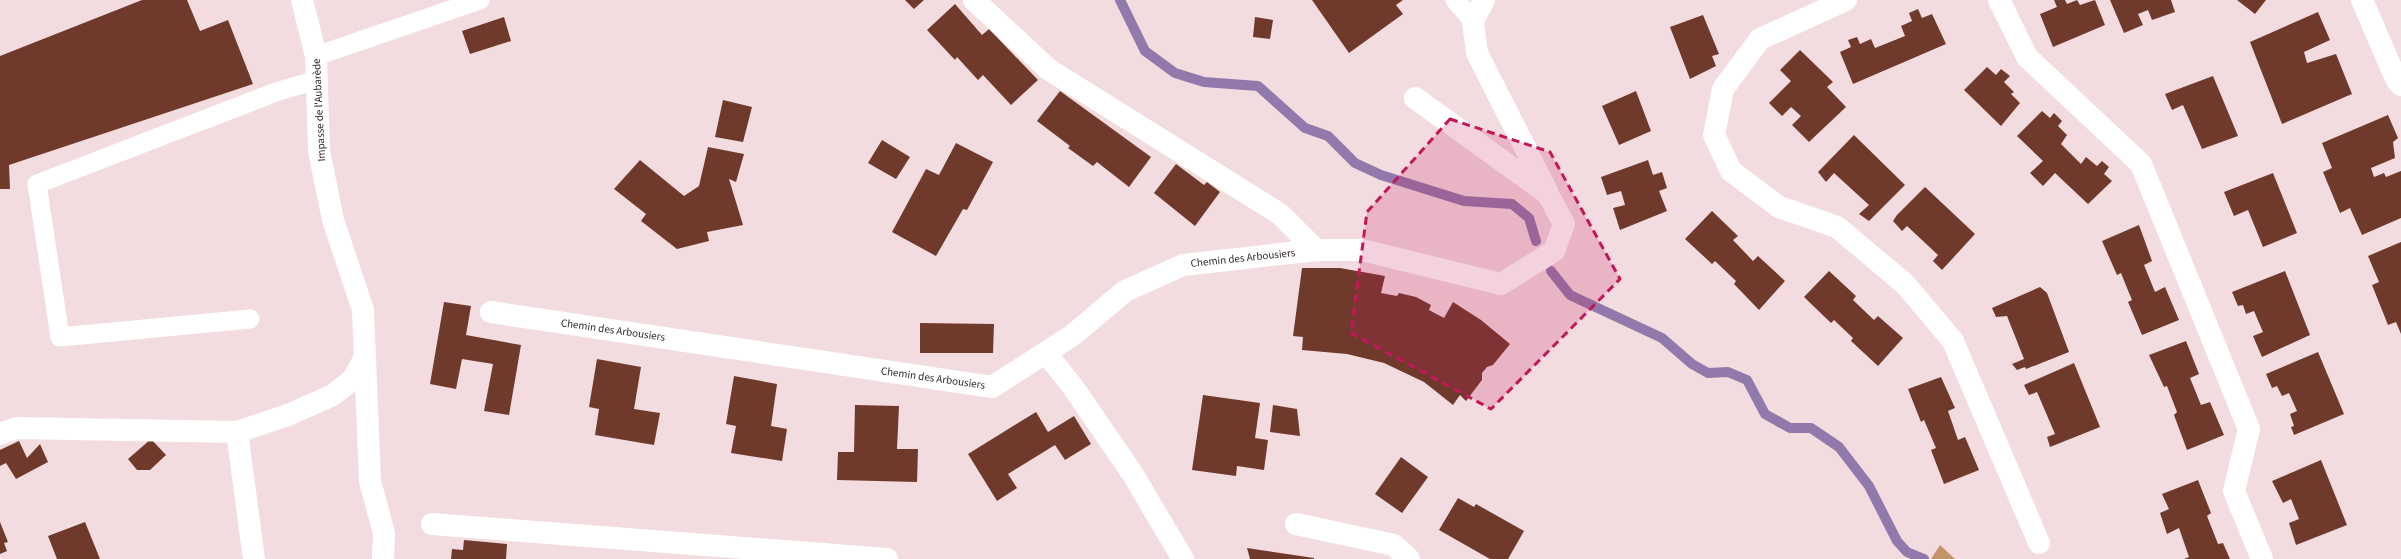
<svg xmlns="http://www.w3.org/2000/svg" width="2401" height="559" font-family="'Source Sans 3',sans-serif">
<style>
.forest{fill:#c19569}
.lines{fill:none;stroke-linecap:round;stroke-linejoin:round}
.stream{stroke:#9179ab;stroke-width:10}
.building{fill:#6f3a2c}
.service{stroke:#fff;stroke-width:19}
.minor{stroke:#fff;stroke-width:22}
.marked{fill:#c2185b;fill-opacity:0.2;stroke:#c2185b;stroke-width:3;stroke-dasharray:8 5;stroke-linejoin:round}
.labels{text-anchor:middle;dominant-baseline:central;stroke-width:4;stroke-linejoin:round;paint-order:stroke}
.street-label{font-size:11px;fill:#31282a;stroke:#fff}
</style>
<rect width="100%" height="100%" fill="#f3dce0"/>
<path class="forest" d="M1940,545L1955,559H1931Z"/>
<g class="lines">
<path class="stream" d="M1120,0L1145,51L1175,73L1204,82L1258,86L1305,128L1328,136L1355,163L1381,175L1464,201L1512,204L1529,218L1536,241
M1551,271L1570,295L1662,338L1692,364L1708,373L1728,372L1747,380L1765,414L1790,428H1811L1839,447L1869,486L1897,541L1907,552L1924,559"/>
</g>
<path class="building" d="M142,0H187L200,31L228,20L253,84L9,165L10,189H0V56Z
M905,0H924L914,9Z
M1312,0H1403L1396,5L1403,14L1349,53Z
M2054,0H2065L2067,4L2077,0L2080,5L2095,0L2105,25L2053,47L2040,14L2057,7Z
M2110,0H2171L2175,12L2152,20L2148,10L2138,14L2143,25L2124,33Z
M2237,0H2266L2255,14Z
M955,4L982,35L989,29L1038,80L1011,105L983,75L978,80L957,57L955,60L927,30Z
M1918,9L1922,18L1932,14L1946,44L1853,84L1840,52L1851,47L1848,40L1857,37L1860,44L1871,39L1875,48L1905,36L1901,26L1912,21L1909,13Z
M2318,12L2330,40L2304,52L2307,63L2336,54L2352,94L2282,124L2250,42Z
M1703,15L1719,54L1712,56L1716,66L1690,79L1670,27Z
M504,17L511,41L470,54L462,31Z
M1255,17L1273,20L1270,39L1253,37Z
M1800,50L1833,82L1827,87L1846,107L1809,142L1792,125L1801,116L1791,107L1782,116L1769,103L1791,81L1780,70Z
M1987,67L1996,75L2001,69L2010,76L2004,82L2014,92L2011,94L2020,103L2001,126L1964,90Z
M2213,76L2238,136L2202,149L2183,105L2172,110L2165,94Z
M1060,91L1151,157L1129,187L1097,162L1093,166L1068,148L1070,146L1037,121Z
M1636,91L1651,131L1619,145L1602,106Z
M723,100L752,107L743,142L715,137Z
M2042,111L2050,118L2054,113L2062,121L2058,126L2067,135L2061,144L2081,164L2086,157L2097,166L2102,161L2109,167L2104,174L2112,181L2088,204L2055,173L2043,186L2030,173L2043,161L2017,136Z
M2388,115L2398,138L2393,142L2395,158L2371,168L2374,177L2384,173L2386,177L2401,171V218L2362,235L2350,208L2340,213L2323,172L2332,168L2322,143Z
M1854,135L1905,185L1869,221L1859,214L1869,205L1834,173L1826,182L1818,172Z
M882,140L910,157L896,179L868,163Z
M956,143L993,162L967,210L963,209L936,256L892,232L926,169L939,175Z
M708,147L744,154L736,182L729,179L743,225L707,232L709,241L677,249L641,221L646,214L614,189L640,160L684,196L699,186Z
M1648,160L1653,175L1662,172L1667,188L1659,191L1667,211L1620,230L1613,208L1625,205L1621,191L1607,195L1601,177Z
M1176,164L1204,185L1207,182L1220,192L1195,226L1154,193Z
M2273,173L2297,233L2263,247L2248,210L2234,216L2224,192Z
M1925,187L1975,234L1942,270L1933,261L1938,255L1907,226L1902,231L1893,221L1897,215Z
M1712,211L1738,236L1733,240L1753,261L1758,256L1785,281L1759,310L1734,284L1736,281L1715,261L1712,264L1685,239Z
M2139,225L2152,261L2144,265L2155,292L2165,287L2179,320L2142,335L2128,302L2132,300L2127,288L2121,273L2117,275L2102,241Z
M2401,242V334L2396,322L2388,325L2372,285L2379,282L2368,256Z
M1302,268H1340L1385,276L1381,293L1397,296L1399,293L1416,297L1431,305L1429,310L1444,318L1453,302L1481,320L1510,344L1493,365L1487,367L1482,373V380L1466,401L1460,395L1453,405L1424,382L1384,363L1347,354L1302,350L1303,337L1293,336Z
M1829,271L1856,296L1853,300L1874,320L1878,316L1903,338L1878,366L1851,341L1853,338L1834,320L1831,323L1804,297Z
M2285,271L2310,335L2262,357L2253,336L2263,332L2254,311L2246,314L2243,305L2238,306L2232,292Z
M2040,287L2047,293L2069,352L2026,369L2025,367L2017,370L2012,364L2024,359L2007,316L1996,317L1992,308Z
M444,302L471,306L466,335L521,345L509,415L484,411L493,364L462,359L456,389L430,384Z
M920,323L994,324L993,353H920Z
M2186,341L2199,374L2190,378L2201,405L2210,402L2224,435L2187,450L2174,415L2177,412L2167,386L2164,387L2149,355Z
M2318,352L2344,414L2294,435L2291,427L2294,426L2290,414L2297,411L2289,393L2282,396L2277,386L2272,388L2266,374Z
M597,359L641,367L634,409L660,413L654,445L595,435L599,409L589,407Z
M2074,363L2100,427L2050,447L2047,437L2055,434L2037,392L2029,395L2024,385Z
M734,376L777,384L771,426L787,429L782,461L731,453L736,426L726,424Z
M1941,377L1955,408L1948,411L1958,440L1965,437L1979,470L1944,484L1931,450L1936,448L1924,420L1921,422L1908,389Z
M1203,395L1260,403L1255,438L1268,440L1264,470L1237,466L1236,476L1192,470Z
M855,405L899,406L897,449H918L917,482L837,480L838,452H854Z
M1273,405L1297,409L1300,436L1270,432Z
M1036,412L1048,432L1074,416L1091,444L1065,460L1055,445L1008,474L1017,488L997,501L968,454Z
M151,439L166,455L150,470H137L128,459Z
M19,441L27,458L40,444L48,462L16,479L6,463L0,466V450Z
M1401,457L1428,477L1402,513L1375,494Z
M2321,460L2347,525L2296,545L2289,523L2299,519L2291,499L2283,503L2272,481Z
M2198,480L2211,513L2207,516L2218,544L2223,543L2230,559H2184L2189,557L2179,528L2167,534L2160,513L2169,509L2162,494Z
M1458,498L1474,507L1476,504L1524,531L1508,559H1490L1439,530Z
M0,522L8,542L4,543L7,551L0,554Z
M85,522L100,559H57L48,536Z
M464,540L507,544L506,559H451L452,549L463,550Z
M1247,548L1314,558V559H1250Z"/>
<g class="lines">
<path class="service" d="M1455,0L1473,21
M316,56L480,0
M250,319L60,337L37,184L276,92L316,80"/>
<path class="minor" d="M302,0L316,56L319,151L333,220L363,310L370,481L384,533L383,559
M974,0L1048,69L1280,214L1316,250
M1484,0L1473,21L1477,53L1547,191
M1846,0L1760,39L1723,89L1714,135L1731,171L1779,207L1837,227L1905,284L1953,341L2039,543
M1999,0L2027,57L2141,164L2249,429L2234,491L2262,559
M2362,0L2396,79L2401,85
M491,312L992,387L1073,335L1125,291L1183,265L1316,250H1362L1501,284L1554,251L1564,224L1548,194L1415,98
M1046,353L1073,387L1132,473L1183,559
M237,432L254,559
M0,434L17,428L237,432L288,415L333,395L353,379L364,359
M432,524L887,559
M1296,524L1394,545L1409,559"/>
</g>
<path class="marked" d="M1450,119L1550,152L1620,279L1491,409L1351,333L1367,212Z"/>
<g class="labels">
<g class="street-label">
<text transform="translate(319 110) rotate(-93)">Impasse de l'Aubarède</text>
<text transform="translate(1243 258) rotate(-6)">Chemin des Arbousiers</text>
<text transform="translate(613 330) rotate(8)">Chemin des Arbousiers</text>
<text transform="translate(933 378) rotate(8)">Chemin des Arbousiers</text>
</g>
</g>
</svg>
